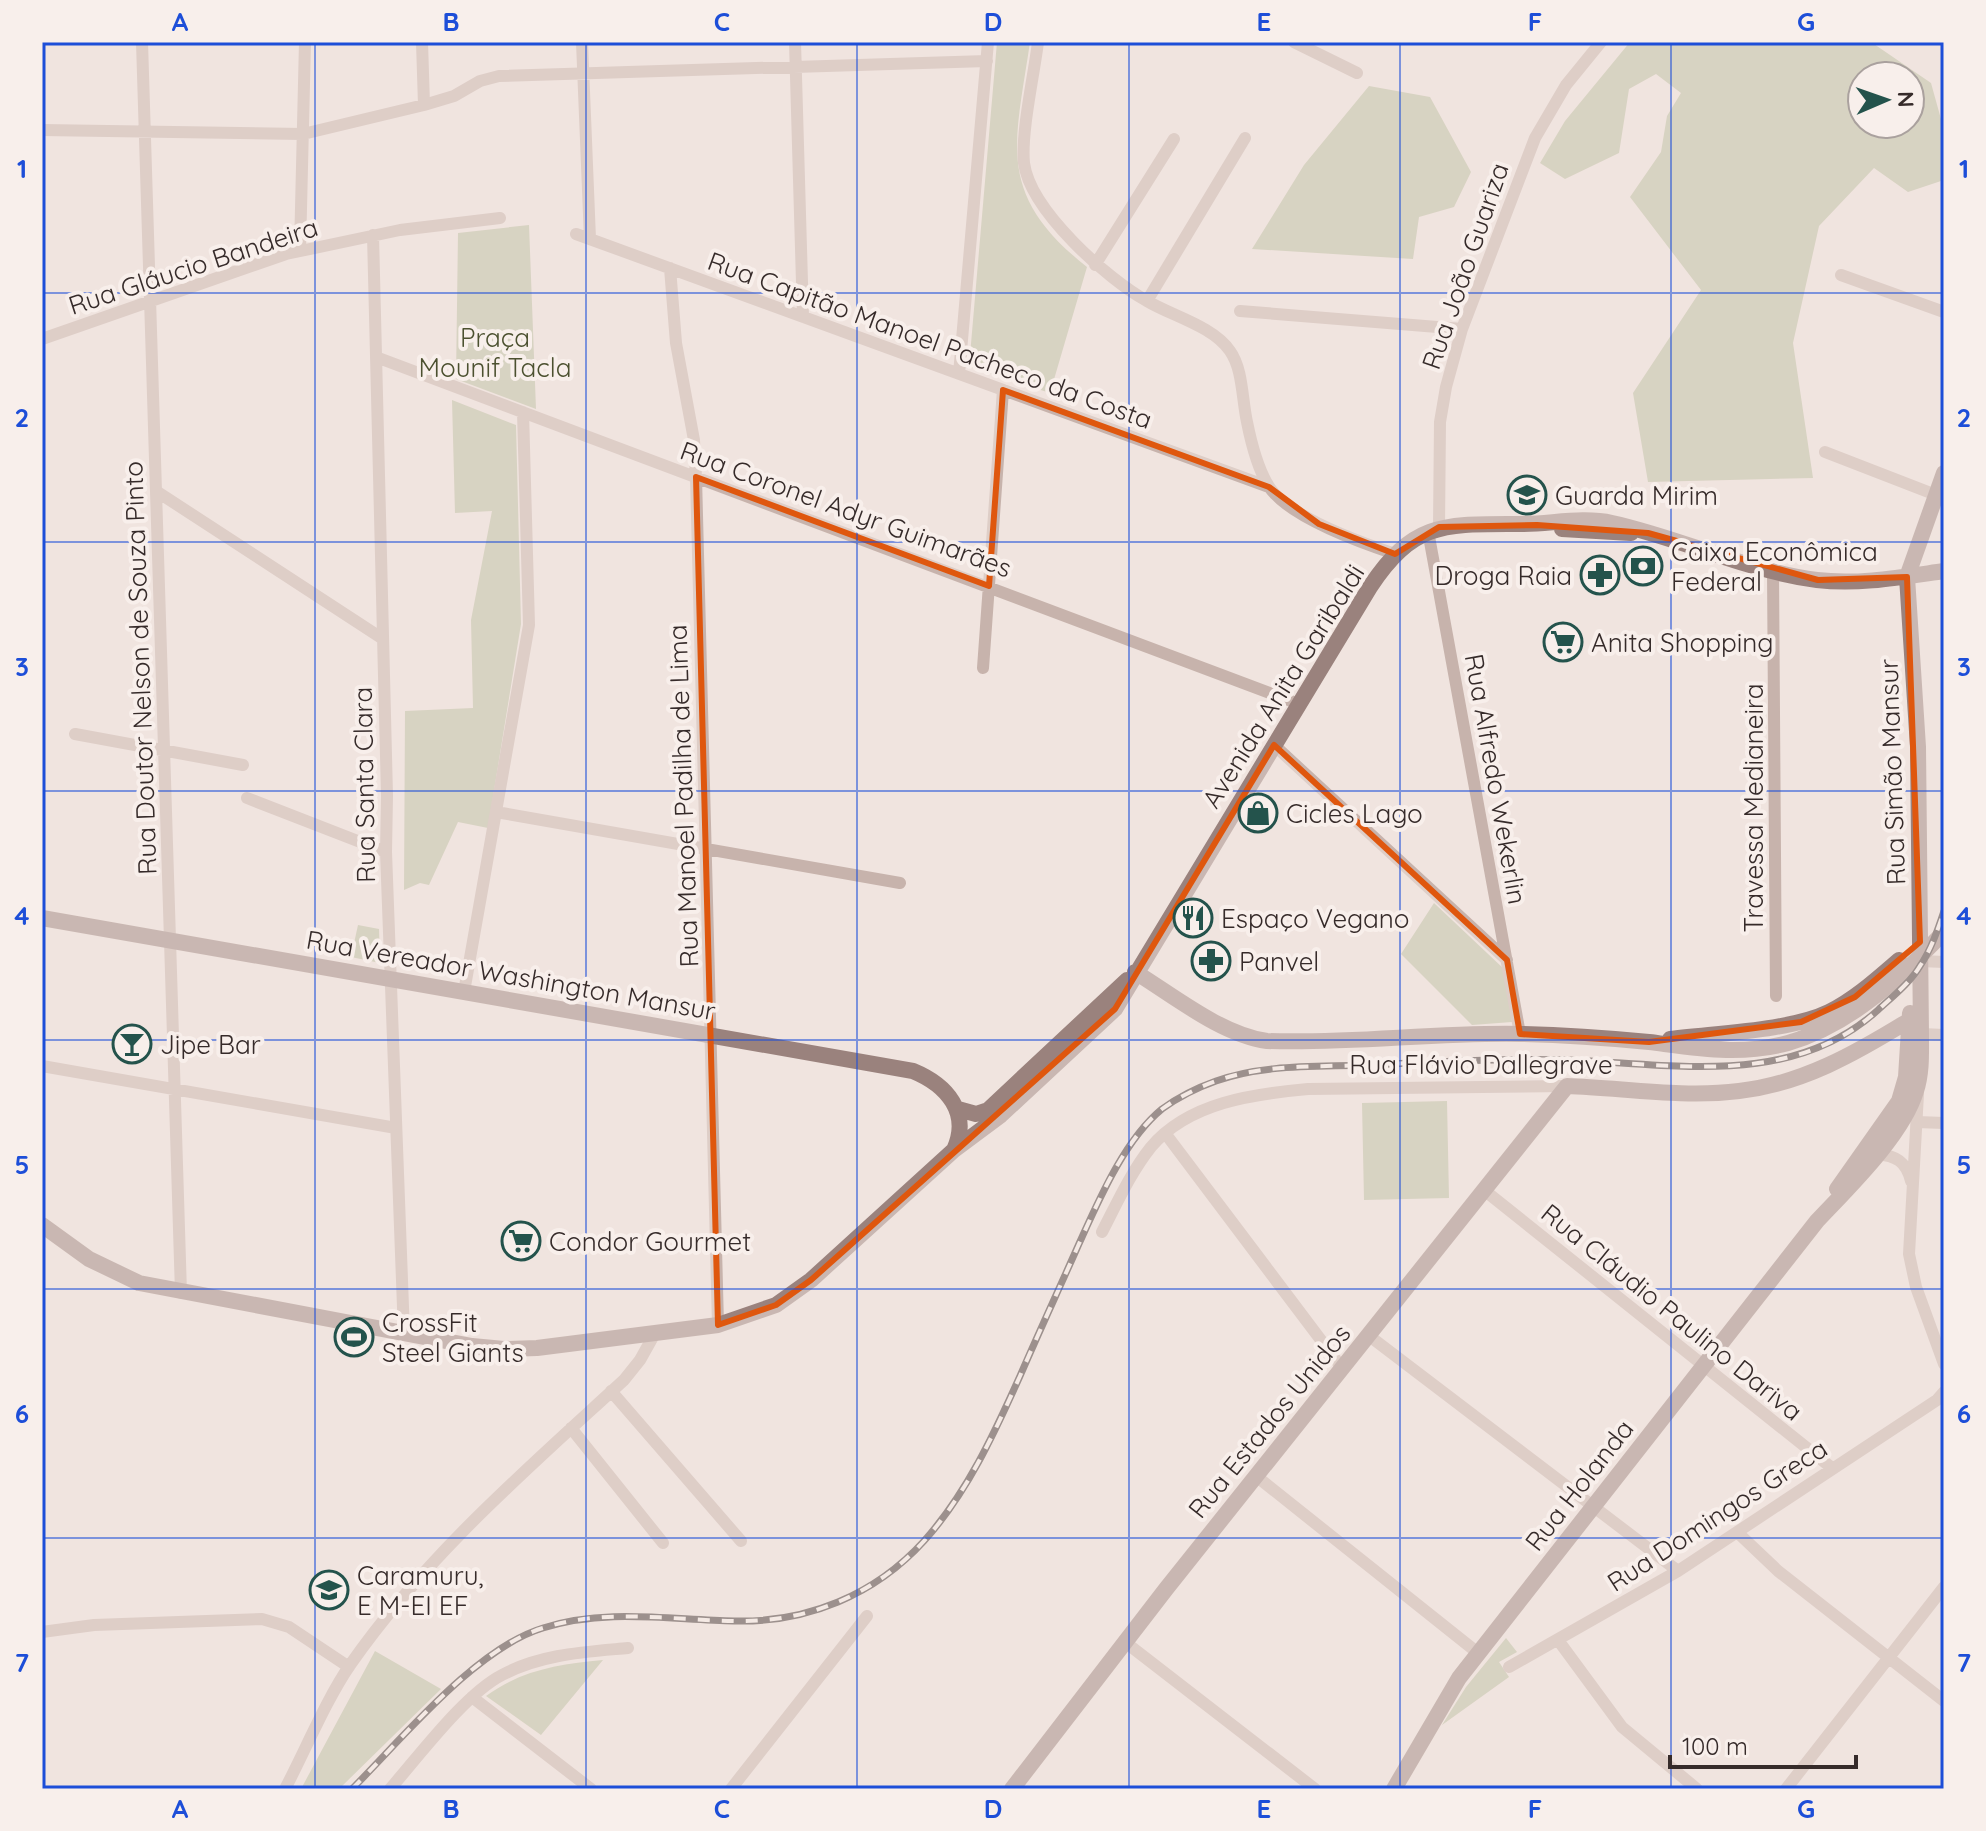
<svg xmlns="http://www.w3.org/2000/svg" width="1986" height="1831" font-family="Quicksand,sans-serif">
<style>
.green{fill:#b9bea0;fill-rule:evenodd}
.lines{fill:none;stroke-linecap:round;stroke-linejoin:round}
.street{stroke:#c7b3ac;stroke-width:12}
.secondary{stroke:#9a827d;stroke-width:16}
.rail-casing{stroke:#362b2a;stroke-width:7}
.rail{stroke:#f8efeb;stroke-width:4;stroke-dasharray:12;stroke-linecap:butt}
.marked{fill:none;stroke:#df570e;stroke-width:6;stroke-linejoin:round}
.grid{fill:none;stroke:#1d4ed8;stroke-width:2;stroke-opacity:0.55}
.labels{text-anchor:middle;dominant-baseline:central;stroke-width:8;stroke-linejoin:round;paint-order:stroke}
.street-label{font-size:26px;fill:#362b2a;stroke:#f8efeb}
.park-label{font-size:26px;fill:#4c5130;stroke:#f8efeb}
.poi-label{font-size:26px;fill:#362b2a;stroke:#f8efeb;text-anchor:start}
.neatline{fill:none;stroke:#1d4ed8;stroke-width:3}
.grid-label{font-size:26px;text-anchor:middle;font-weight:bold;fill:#1d4ed8}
</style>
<rect width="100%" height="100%" fill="#f0e4df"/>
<path class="green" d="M997,42H1030C1015,145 995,194 1087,267L1050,393L969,367Z
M1630,42H1871L1931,83L1944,130V180L1908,192L1874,168L1819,226L1793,343L1813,478L1648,482L1633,393L1701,290L1630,197L1661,152L1667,116L1681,93L1656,74L1629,89L1619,153L1565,179L1540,163L1565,121ZM1862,76H1910V124H1862Z
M1369,86L1430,97L1471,172L1454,207L1419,217L1413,259L1252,249L1304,165Z
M529,225L536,409L456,379L458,233Z
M452,400L516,425L521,624L488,828L458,822L429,885L420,883L404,890L405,711L473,708L471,620L492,511L455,513Z
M1434,903L1504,969L1512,1022L1472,1025L1401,954Z
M358,925L379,929L380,963L351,957Z
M1447,1101L1449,1198L1364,1200L1362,1103Z
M1506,1638L1517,1652L1499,1662L1509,1677L1442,1725L1466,1687Z
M375,1651L441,1689L339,1789H301Z
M603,1660L541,1735L486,1696C521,1670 560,1664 603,1660Z"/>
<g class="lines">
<path class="street" d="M142,42L181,1293
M422,42L424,105
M582,42L590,239
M795,42L803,317
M1038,42C1034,75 1021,132 1024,163C1030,210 1107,279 1147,301C1172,316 1213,326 1230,351C1243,369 1242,400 1247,422C1251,442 1257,467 1268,485C1286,516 1362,543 1395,554
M1294,42L1357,73
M42,130L303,134L424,105L454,96L480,81L499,76L987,61
M576,234L1269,487
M373,235L387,796L386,852L404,1334
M300,250L305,42
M1095,265L1174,139
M670,268L676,343L694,440L696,477L718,1325
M1841,275L1944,312
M1147,301L1245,138
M1240,311L1462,329
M42,339L286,254L400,230L500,218
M376,357L1299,704
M959,374L988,42
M1825,452L1936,495
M156,491L383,639
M1439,527L1440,422L1446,387L1462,329L1535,138L1566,85L1601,42
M1428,531L1520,1034
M1773,571L1776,996
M983,668L1003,390
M75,734L243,765
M1274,745L1507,960
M247,798L386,852
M496,812L900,883
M1921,961L1944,962
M464,992L529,625L523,412
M1921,1034L1944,1035
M42,1066L396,1128
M1918,1094L1909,1254L1916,1287L1944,1364
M1917,1122L1944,1123
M1165,1133L1342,1368
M1877,1154C1896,1156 1906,1161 1911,1181
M1484,1190L1832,1468
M1102,1232C1117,1203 1131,1172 1151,1147C1189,1102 1254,1094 1308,1089L1567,1086
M1368,1335L1678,1571
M611,1391L741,1541
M571,1428L663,1543
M1256,1476L1478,1653
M1737,1532L1778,1571L1944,1701
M42,1632L94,1625L262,1619L289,1627L349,1667
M1558,1640L1622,1727L1697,1789
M1125,1642L1315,1789
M1509,1667L1678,1571L1937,1400L1944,1392
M472,1697L591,1789
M285,1789C305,1751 326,1700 350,1665C426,1556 527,1469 624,1380L640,1360L654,1335
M390,1789C419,1756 465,1694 502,1675C541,1654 585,1652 628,1648
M731,1789L867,1616
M1786,1789L1944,1587"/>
<path class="secondary" d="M1562,529L1631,533
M42,918L913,1071C947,1085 971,1113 954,1150
M1135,972C1174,996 1222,1035 1267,1041C1352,1044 1437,1032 1522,1034C1564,1035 1607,1038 1649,1042C1697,1048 1740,1056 1788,1043C1850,1025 1900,978 1944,932
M1670,1039C1715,1033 1790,1031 1829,1012C1855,999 1877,979 1899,960
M958,1109L976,1114L988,1110L1127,980
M1837,1189L1899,1101L1906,1077L1910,1013
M42,1225L89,1259L139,1283L472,1346L504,1349L537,1348L718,1325L776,1305L811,1280L954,1150L1001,1115L1115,1009L1370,587C1413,522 1444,524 1515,524C1547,525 1581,516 1612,523C1681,538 1747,571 1817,580C1859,585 1902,577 1944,571
M1012,1789L1166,1589L1567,1086C1624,1088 1683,1098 1739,1091C1802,1084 1856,1053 1908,1021
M1394,1789L1459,1678L1817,1221C1849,1187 1903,1135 1916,1091C1922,1073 1921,1053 1921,1034L1918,747L1907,577L1944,473"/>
<g class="rail-casing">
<path id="rail" d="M352,1789C402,1739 476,1648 543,1628C605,1608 671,1620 734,1621C807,1623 875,1595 924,1541C967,1493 994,1434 1020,1376C1039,1332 1059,1289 1078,1246C1098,1202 1124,1140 1162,1109C1177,1098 1199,1087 1216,1081C1263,1064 1317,1067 1366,1065C1434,1062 1501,1058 1569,1060C1675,1064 1792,1088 1878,1010C1892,997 1910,983 1920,966C1931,950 1938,929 1944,911"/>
</g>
<use href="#rail" class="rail"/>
</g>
<path d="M0 0H1986V1831H0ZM1003,390L1269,487L1319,524L1395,554L1439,527L1537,525L1648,533L1818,580L1907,577L1920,942L1855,997L1801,1022L1649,1042L1520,1034L1507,960L1274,745L1115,1009L811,1280L776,1305L718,1325L696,477L989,586Z" fill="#f0e4df" fill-opacity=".55" fill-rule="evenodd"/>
<path class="marked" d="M1003,390L1269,487L1319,524L1395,554L1439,527L1537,525L1648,533L1818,580L1907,577L1920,942L1855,997L1801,1022L1649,1042L1520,1034L1507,960L1274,745L1115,1009L811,1280L776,1305L718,1325L696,477L989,586Z"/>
<path class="grid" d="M315,42V1789M586,42V1789M857,42V1789M1129,42V1789M1400,42V1789M1671,42V1789M42,293H1944M42,542H1944M42,791H1944M42,1040H1944M42,1289H1944M42,1538H1944"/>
<defs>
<g id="school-ring" transform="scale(2)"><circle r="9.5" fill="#f8efeb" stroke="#24534c" stroke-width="1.5"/><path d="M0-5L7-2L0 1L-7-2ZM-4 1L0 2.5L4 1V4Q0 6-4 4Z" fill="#24534c"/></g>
<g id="bank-ring" transform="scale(2)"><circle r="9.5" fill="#f8efeb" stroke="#24534c" stroke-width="1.5"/><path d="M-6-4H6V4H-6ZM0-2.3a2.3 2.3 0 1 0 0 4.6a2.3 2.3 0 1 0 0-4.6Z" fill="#24534c"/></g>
<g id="pharmacy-ring" transform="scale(2)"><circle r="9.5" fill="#f8efeb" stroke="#24534c" stroke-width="1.5"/><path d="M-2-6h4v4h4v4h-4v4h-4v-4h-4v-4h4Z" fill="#24534c"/></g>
<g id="supermarket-ring" transform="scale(2)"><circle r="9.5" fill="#f8efeb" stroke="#24534c" stroke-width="1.5"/><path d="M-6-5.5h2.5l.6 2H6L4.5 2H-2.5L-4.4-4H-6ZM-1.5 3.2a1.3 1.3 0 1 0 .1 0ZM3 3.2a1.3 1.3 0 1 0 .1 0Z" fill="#24534c"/></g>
<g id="shop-ring" transform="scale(2)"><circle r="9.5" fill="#f8efeb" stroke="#24534c" stroke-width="1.5"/><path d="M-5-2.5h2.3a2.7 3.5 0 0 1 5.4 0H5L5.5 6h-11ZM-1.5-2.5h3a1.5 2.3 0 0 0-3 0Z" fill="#24534c"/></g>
<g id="restaurant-ring" transform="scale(2)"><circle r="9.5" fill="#f8efeb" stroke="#24534c" stroke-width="1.5"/><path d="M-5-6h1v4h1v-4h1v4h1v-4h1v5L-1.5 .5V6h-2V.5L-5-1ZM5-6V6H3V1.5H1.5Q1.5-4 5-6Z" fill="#24534c"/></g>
<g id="bar-ring" transform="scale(2)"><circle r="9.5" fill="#f8efeb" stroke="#24534c" stroke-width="1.5"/><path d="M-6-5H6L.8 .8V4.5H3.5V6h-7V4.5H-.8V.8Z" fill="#24534c"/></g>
<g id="stadium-ring" transform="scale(2)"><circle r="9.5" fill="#f8efeb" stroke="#24534c" stroke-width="1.5"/><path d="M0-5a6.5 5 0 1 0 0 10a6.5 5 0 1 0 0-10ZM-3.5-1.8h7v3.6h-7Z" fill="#24534c"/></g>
</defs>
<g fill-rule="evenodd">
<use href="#school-ring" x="1527" y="495"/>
<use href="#bank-ring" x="1643" y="566"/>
<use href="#pharmacy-ring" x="1600" y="575"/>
<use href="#supermarket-ring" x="1563" y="642"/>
<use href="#shop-ring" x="1258" y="813"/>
<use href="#restaurant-ring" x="1193" y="918"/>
<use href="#pharmacy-ring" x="1211" y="961"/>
<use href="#bar-ring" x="132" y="1044"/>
<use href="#supermarket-ring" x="521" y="1241"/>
<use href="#stadium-ring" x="354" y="1337"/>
<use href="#school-ring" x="329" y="1590"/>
</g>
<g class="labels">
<g class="street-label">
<text transform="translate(193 266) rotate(-18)">Rua Gláucio Bandeira</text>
<text transform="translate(1465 266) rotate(-71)">Rua João Guariza</text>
<text transform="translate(930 340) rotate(20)">Rua Capitão Manoel Pacheco da Costa</text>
<text transform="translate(846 509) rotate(20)">Rua Coronel Adyr Guimarães</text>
<text transform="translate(140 668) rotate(-92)">Rua Doutor Nelson de Souza Pinto</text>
<text transform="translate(1283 686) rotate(-58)">Avenida Anita Garibaldi</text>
<text transform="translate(1892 772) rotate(-92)">Rua Simão Mansur</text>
<text transform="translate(1496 779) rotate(80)">Rua Alfredo Wekerlin</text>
<text transform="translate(364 785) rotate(-91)">Rua Santa Clara</text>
<text transform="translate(683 796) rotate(-92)">Rua Manoel Padilha de Lima</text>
<text transform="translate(1753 808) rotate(-90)">Travessa Medianeira</text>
<text transform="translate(511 975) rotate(10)">Rua Vereador Washington Mansur</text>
<text x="1481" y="1064">Rua Flávio Dallegrave</text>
<text transform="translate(1672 1312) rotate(39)">Rua Cláudio Paulino Dariva</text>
<text transform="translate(1269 1421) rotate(-51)">Rua Estados Unidos</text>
<text transform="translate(1579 1485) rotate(-52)">Rua Holanda</text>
<text transform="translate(1717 1515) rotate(-33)">Rua Domingos Greca</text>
</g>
<g class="park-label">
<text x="495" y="337">Praça<tspan x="495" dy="30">Mounif Tacla</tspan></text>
</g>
<g class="poi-label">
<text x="1555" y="495">Guarda Mirim</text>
<text x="1671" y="551">Caixa Econômica<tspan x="1671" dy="30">Federal</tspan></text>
<text x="1572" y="575" text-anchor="end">Droga Raia</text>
<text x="1591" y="642">Anita Shopping</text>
<text x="1286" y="813">Cicles Lago</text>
<text x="1221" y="918">Espaço Vegano</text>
<text x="1239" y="961">Panvel</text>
<text x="160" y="1044">Jipe Bar</text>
<text x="549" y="1241">Condor Gourmet</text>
<text x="382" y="1322">CrossFit<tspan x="382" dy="30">Steel Giants</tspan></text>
<text x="357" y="1575">Caramuru,<tspan x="357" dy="30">E M-EI EF</tspan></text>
</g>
</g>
<rect width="1986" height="1831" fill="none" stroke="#f8efeb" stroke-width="88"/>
<g transform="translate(1886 100) rotate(88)"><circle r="38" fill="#f8efeb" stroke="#aaa19e" stroke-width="2"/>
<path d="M0-6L14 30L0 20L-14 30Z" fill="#24534c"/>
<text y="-12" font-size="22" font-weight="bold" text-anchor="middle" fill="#362b2a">N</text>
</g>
<path d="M1670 1755v12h186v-12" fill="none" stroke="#362b2a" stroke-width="4"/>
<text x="1682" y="1755" font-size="24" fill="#362b2a" stroke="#f8efeb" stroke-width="6" paint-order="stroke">100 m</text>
<rect x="44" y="44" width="1898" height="1743" class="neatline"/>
<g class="grid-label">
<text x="180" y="31">A</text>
<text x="451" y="31">B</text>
<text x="722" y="31">C</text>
<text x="993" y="31">D</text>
<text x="1264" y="31">E</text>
<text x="1535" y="31">F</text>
<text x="1806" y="31">G</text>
<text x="22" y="178">1</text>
<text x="1964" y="178">1</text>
<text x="22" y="427">2</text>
<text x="1964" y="427">2</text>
<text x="22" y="676">3</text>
<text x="1964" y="676">3</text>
<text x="22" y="925">4</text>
<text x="1964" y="925">4</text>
<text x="22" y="1174">5</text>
<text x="1964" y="1174">5</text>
<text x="22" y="1423">6</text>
<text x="1964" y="1423">6</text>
<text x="22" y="1672">7</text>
<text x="1964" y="1672">7</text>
<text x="180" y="1818">A</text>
<text x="451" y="1818">B</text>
<text x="722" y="1818">C</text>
<text x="993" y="1818">D</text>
<text x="1264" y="1818">E</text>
<text x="1535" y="1818">F</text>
<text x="1806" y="1818">G</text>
</g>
</svg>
